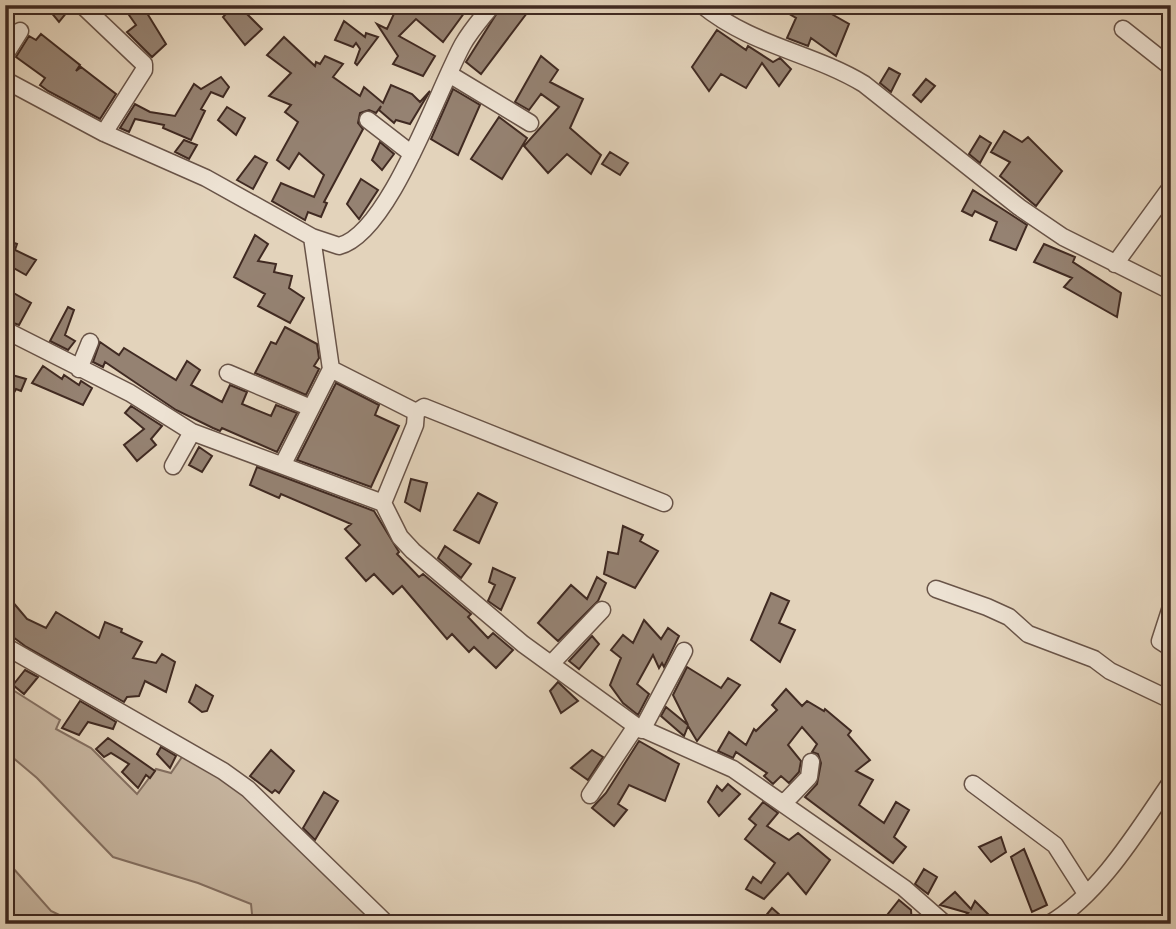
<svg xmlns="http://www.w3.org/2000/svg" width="1176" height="929" font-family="'Sorts Mill Goudy',serif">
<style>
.green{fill:#c7b6a1;stroke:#847062;stroke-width:2}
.building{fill:#958272;stroke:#402a22;stroke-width:2}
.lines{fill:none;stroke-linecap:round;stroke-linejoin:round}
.minor-casing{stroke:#695448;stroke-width:19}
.minor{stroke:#ede2d3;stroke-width:16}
</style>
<rect width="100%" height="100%" fill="#e3d3bb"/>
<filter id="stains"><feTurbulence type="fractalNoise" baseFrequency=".00286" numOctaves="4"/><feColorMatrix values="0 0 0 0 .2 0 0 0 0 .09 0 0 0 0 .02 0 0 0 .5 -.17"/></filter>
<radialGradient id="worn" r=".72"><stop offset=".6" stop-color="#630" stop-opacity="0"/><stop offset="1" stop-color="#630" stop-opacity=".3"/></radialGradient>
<path class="green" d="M5,685L60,720L56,729L91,748L137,794L156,769L171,773L184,754L236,780L375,924H253L251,904L198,883L113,857L37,778L5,751Z
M5,859L51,911L78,924H5Z"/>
<path class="building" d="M45,5H72V6L59,22Z
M122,5H142L166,44L152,57L127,32L136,25Z
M234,5H238L262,29L245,45L223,17Z
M398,5H470L443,42L416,19L399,36L435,56L423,76L393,64L398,56L377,24L387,29Z
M502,5H533L481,74L466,62Z
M774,5H832L828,12L849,24L836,56L811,38L808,46L787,38L796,18Z
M344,21L365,37L366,33L378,37L357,65L355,63L360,49L356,43L353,47L335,40Z
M717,30L746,50L748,46L773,62L780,58L791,69L779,86L762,63L746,88L721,74L709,91L692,67Z
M41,34L80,65L76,71L81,67L116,94L100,119L48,91L40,85L45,78L16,57L29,36L36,40Z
M284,37L315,66L316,62L320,64L325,56L343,64L333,77L360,96L364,87L383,103L391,85L412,94L420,102L430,91L410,124L396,120L394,123L379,110L381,106L376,113L369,110L360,113L358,123L363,129L324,202L327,203L321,217L308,212L305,220L272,201L281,183L314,197L324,175L299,153L289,169L277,160L298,122L285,112L291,105L269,96L291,73L267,55Z
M541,56L558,70L550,82L583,99L570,128L601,155L591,174L567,154L548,173L524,146L559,107L541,94L529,110L515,102Z
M889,68L900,74L891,92L880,83Z
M221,77L229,87L223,97L211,92L201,109L205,111L191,140L163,128L164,125L135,119L129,132L120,128L135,104L150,112L175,116L194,84L201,89Z
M926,79L935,86L921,102L913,95Z
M453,89L480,105L458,155L431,139Z
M227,107L245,118L236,135L218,120Z
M499,117L527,138L502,179L471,159Z
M1004,131L1022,142L1028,137L1062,171L1036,206L1000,176L1010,162L991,152Z
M980,136L991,143L980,163L969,154Z
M184,140L197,145L189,159L175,152Z
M380,142L394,154L382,170L372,160Z
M610,152L628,163L620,175L602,164Z
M255,156L267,163L253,189L237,180Z
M361,179L378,190L359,219L347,204Z
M973,190L1027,225L1016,250L990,240L997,222L975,211L972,216L962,211Z
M255,235L268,244L258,261L276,264L274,272L292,276L289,288L304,298L290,323L258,306L265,294L234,277Z
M5,240L17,244L15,250L36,260L26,275L8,265L5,271Z
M1044,244L1075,257L1073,262L1121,293L1117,317L1064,287L1072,278L1034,262Z
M10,291L31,303L19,325L5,320V300Z
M68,307L74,310L65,335L75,341L68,350L50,341Z
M285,327L317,344L319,358L314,366L319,369L306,395L255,373L271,342L276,344Z
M100,342L119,355L124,348L176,380L187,361L200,370L191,385L222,402L230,385L247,392L242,404L271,416L276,405L297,413L277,452L222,428L220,431L213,428L176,410L105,362L103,367L93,362Z
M43,366L62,379L64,375L79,385L81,381L92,388L83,405L32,383Z
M5,373L26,379L21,391L16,389L5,409Z
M336,383L379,405L375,415L399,426L371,487L297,460Z
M131,406L162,426L151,439L156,445L137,461L124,445L144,429L125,413Z
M199,447L212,456L202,472L189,465Z
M257,467L374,511L399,552L397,554L419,577L423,574L471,614L468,617L488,638L493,633L513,650L496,668L474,647L469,652L452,634L447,639L402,586L393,594L374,574L366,581L346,558L360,545L345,529L351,524L281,494L279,498L250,485Z
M411,479L427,483L420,511L405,502Z
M478,493L497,503L479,543L454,530Z
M623,526L643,535L640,541L658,551L635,588L604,574L608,552L618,554Z
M445,546L471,564L461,578L438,558Z
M493,568L515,578L501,610L488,601L495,585L489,582Z
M597,577L606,583L598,601L558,641L538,623L571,585L587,599Z
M771,593L789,601L779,623L795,630L780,662L751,640Z
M11,600L27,619L46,628L56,612L99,638L105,622L122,629L121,632L142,642L133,658L156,663L162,654L175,662L166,692L145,681L139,696L127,697L124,702L25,646L5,631V609Z
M644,620L661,639L668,628L679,636L664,667L662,663L659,668L653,655L637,684L649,694L638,715L623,703L610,685L621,658L611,650L623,635L633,643Z
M592,636L599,644L579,669L569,661Z
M687,667L721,688L728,678L740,685L697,741L688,726L684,736L661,716L666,707L688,725L673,695Z
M25,670L38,677L24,694L13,685Z
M558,682L578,701L561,713L550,691Z
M196,685L213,696L207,711L202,712L189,702Z
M786,689L802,706L807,701L824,711L825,709L851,731L848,735L870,760L856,771L873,780L859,805L884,823L896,802L909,810L894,837L906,847L893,863L805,797L817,784L821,763L818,754L812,752L817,744L802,727L788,745L801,761L799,772L789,783L781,776L773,784L764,776L767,773L736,752L733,758L718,751L729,732L746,745L754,729L756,731L777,710L772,705Z
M80,701L116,722L113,729L88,722L79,735L62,728Z
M108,738L155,771L150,778L146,775L138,788L122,772L129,764L111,753L104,757L96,749Z
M639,741L679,764L665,801L629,785L618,804L627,810L614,826L592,808L606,793Z
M161,747L176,756L170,768L157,754Z
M271,750L294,771L279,793L275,790L272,793L250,776Z
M592,750L603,757L588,780L571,768Z
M728,784L740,794L719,816L708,802L717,786L722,791Z
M324,792L338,801L315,840L303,828Z
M763,802L778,813L767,826L789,840L798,833L830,860L806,894L788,873L764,899L746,889L753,877L761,883L775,863L745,839L756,825L749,819Z
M1001,837L1006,852L991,862L979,847Z
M1024,849L1047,905L1032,912L1011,857Z
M924,869L937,877L928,894L915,884Z
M955,892L971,909L975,901L998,924H955L968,913L940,905Z
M899,900L911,910L912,924H880Z
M772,908L790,924H759Z"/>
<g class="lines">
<g class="minor-casing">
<path id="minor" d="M82,5L144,64V70L104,133
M702,5C752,46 811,52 864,84L1019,207L1063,237L1171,291
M1123,29L1171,67
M5,55L20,31
M449,74L530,123
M5,80L104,133L206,178L312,237L339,246C389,234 438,89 463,44C471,30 482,18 492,5
M368,120L412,154
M312,237L331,369L416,412L415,425L383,503
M1115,264L1171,187
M5,330L130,393L192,432L383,503L400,537L413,551L523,644L636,726L733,769L904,888L945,924
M79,369L90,342
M228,373L311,408
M416,412L424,407L664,503
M283,464L331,369
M173,466L192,432
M936,589L987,607L1009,617L1028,634L1094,659L1110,671L1171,700
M1171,607L1160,641L1171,648
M5,646L223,771L248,789L387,924
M551,664L602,610
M642,730L684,651
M973,784L1055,845L1085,892
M590,795L636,726
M785,802L809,777L811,762
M1049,924C1100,894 1138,830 1171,782"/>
</g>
<use href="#minor" class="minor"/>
</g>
<rect width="1176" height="929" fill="none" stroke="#e3d3bb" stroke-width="28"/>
<rect x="7" y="7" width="1162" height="915" fill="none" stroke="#402a22" stroke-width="3.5"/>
<rect x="14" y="14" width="1148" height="901" fill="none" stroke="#402a22" stroke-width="2"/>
<rect width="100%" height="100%" filter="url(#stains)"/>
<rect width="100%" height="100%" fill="url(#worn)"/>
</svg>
